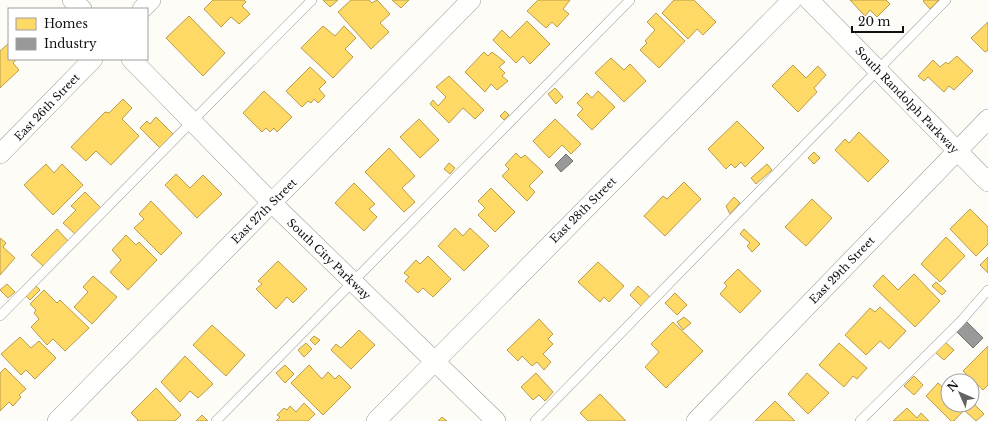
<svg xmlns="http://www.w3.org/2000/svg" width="988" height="421" font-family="'Libre Baskerville',serif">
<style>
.homes{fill:#ffd966;stroke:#b89d4c}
.industry{fill:#999;stroke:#707070}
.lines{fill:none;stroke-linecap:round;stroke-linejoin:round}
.lane-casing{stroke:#979795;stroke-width:10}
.street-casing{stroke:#979795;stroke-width:20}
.lane{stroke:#fffffe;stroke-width:9}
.street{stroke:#fffffe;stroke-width:19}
.labels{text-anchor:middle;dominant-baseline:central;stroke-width:4;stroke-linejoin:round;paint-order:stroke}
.street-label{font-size:11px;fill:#111;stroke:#fff}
</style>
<rect width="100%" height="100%" fill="#fdfcf7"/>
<path class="homes" d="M213,0H244L246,2L242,6L250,14L239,24L231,17L221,27L204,9Z
M323,0H338L330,7Z
M351,0H369L372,3L377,0L390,14L380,23L389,32L371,49L338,12Z
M392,0H409L401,8Z
M538,0H570L563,9L569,14L557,27L552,22L546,28L527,11Z
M674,0H694L716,22L703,35L697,29L688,39L662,13Z
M850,0H886L890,4L877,17L870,10L865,16Z
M924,0H939L930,9L923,1Z
M656,13L685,41L659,68L640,50L647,43L645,41L655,30L647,22Z
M189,16L225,53L203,76L166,38Z
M527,21L550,44L530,64L523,56L516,63L493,40L502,30L510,38Z
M988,22V50L985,52L971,38Z
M323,26L335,36L344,26L356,38L345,49L353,57L333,78L301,48Z
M9,43V59H17L13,63L19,70L0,88V51Z
M484,52L488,56L492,52L505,62L499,67L505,73L502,76L508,81L497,90L491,84L485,92L465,72Z
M957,56L973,71L954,90L949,86L944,92L928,77L924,81L918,76L933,60L940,67L946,62L948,64Z
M611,58L624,70L630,64L646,81L624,102L595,73Z
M793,65L806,78L818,66L826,75L814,88L817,92L798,112L772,86Z
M310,67L326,82L319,89L325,96L318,103L314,99L311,103L308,101L302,107L286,91Z
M449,76L484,110L475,119L463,108L449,123L430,104L433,100L438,106L446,97L436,87Z
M555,88L563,97L556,104L548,94Z
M264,91L292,117L277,132L274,128L270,132L266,128L262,132L243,113Z
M598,91L615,107L592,130L577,115L583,109L577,103L587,93L592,98Z
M123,99L132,108L122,119L139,136L111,165L96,151L86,161L71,147L105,112L109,113Z
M505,111L509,115L504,120L500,116Z
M156,117L173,134L160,148L140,128L147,121L150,124Z
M419,119L439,140L420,158L400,137Z
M555,119L581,144L571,154L562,145L549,158L533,141Z
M737,121L764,148L745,167L741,162L735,168L731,164L726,169L708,149Z
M859,132L889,161L868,182L835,150L845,139L849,143Z
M389,148L415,176L402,188L415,202L404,212L365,172Z
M814,152L820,158L814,164L808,158Z
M516,153L521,158L525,155L543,172L529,186L535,192L527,201L502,176L509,169L505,165Z
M449,163L455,168L450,174L444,169Z
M46,164L54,173L62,164L83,185L53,215L24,185Z
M767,164L772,170L756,184L751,178Z
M176,174L190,188L203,175L222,194L197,218L165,185Z
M684,182L701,199L665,236L644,216L663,196L667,199Z
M354,183L375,204L369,209L377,217L364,231L335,203Z
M491,188L515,212L495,232L478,215L485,208L478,201Z
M85,192L101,208L75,234L63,223L76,210L71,206Z
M734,197L740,203L730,214L726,206Z
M812,199L832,218L806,246L785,227Z
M151,201L182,233L161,255L134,228L144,219L139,214Z
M970,209L988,227V244L976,256L950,229Z
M455,228L463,236L470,228L489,246L464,271L438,246Z
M57,229L68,241L43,266L31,255Z
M744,229L760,244L752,252L747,246L750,243L740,234Z
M126,235L136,245L139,242L157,260L128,290L110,272L121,260L112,250Z
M946,237L965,256L940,282L921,264Z
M0,238L6,243L3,247L15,258L0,275Z
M428,256L451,279L433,297L423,288L418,293L405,281L409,277L404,273L416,260L420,264Z
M988,257V273L980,265Z
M278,261L307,289L293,303L287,297L276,309L256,289L262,284L258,281Z
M598,262L624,286L609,302L604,297L600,302L578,282Z
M738,269L761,291L740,313L720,294L727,286L724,283Z
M914,274L940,301L915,327L873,286L883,275L898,290Z
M93,276L117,297L92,324L74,307L88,292L83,287Z
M936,282L946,291L942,295L932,286Z
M7,284L15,292L8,298L0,290Z
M36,286L40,290L30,300L25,295Z
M638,286L651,298L642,307L630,295Z
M44,290L57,303L60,300L89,328L65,351L53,339L47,345L31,327L39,319L34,313L36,310L30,304Z
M675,293L687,305L677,315L665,303Z
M880,307L906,331L889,349L880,341L866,355L845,335L870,308L875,312Z
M684,317L691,323L683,330L677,322Z
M539,319L553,334L548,339L553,344L543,354L551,362L544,370L537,362L532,366L522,356L518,361L507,350Z
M673,322L703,351L666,388L645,367L659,352L651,344Z
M212,325L245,355L226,376L193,345Z
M359,330L375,345L351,369L331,350L336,344L341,348Z
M314,336L320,340L315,345L310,340Z
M20,337L31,348L39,341L56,358L35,379L26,370L21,375L1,354Z
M945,342L954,350L944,360L935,352Z
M306,343L312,349L304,357L298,350Z
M839,343L867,368L857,379L853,376L844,387L819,365Z
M988,346V385L983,390L963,371Z
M185,356L213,384L198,398L190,391L180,402L161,382Z
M285,365L294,374L285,383L276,373Z
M309,365L322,379L328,372L335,379L339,375L351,387L323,415L291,383Z
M5,368L26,389L19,395L21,397L13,406L9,402L0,411V373Z
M536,373L553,392L545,401L539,395L533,400L521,387Z
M807,373L829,393L808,414L788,394Z
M914,376L923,385L914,395L904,386Z
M938,383L948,392V405H972V402L984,414L976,421L964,410L954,421H951L926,396Z
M156,388L181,415L175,421H137L138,420L131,413Z
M972,390L978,395L972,402Z
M600,394L626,421H588L580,413Z
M775,401L795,421H755Z
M304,403L315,414L308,421H276L280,417L277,415L284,408L287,410L290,406L296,412Z
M907,408L917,418L921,413L929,421H893Z
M202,415L208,421H196Z
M442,417L447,421H438Z"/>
<path class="industry" d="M566,154L573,161L561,172L555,165Z
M966,321L983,338L973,348L956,331Z"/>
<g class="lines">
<g class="lane-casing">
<path id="lane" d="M0,316L312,0
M216,421L630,0
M535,421L946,0
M860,421L960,322L988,290"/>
</g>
<g class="street-casing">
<path id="street" d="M72,0L82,9
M809,0L988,182
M142,9L151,0
M131,59L272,203L496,421
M0,154L93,59
M57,421L471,0
M376,421L792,0
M696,421L988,119"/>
</g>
<use href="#lane" class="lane"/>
<use href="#street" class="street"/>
</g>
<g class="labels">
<g class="street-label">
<text transform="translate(907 100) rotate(46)">South Randolph Parkway</text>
<text transform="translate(47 107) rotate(-46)">East 26th Street</text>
<text transform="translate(583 210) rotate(-45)">East 28th Street</text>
<text transform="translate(264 211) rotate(-45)">East 27th Street</text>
<text transform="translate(329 259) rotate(44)">South City Parkway</text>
<text transform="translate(842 270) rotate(-46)">East 29th Street</text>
</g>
</g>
<rect x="8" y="8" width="140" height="52" fill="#ffffff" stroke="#a0a0a0"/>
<rect x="16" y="18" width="20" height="12" fill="#ffd966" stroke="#a0a0a0"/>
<text x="44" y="28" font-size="12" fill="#111111">Homes</text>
<rect x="16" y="38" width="20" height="12" fill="#999999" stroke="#a0a0a0"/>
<text x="44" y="48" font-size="12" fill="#111111">Industry</text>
<g transform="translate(960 393) rotate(315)"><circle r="19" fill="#ffffff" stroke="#a0a0a0"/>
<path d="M0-3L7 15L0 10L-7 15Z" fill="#646362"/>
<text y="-6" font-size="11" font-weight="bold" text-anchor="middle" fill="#111111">N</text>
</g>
<path d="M852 26v6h51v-6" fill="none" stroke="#111111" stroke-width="2"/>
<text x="858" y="26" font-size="12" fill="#111111" stroke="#ffffff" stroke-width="3" paint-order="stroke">20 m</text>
</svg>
